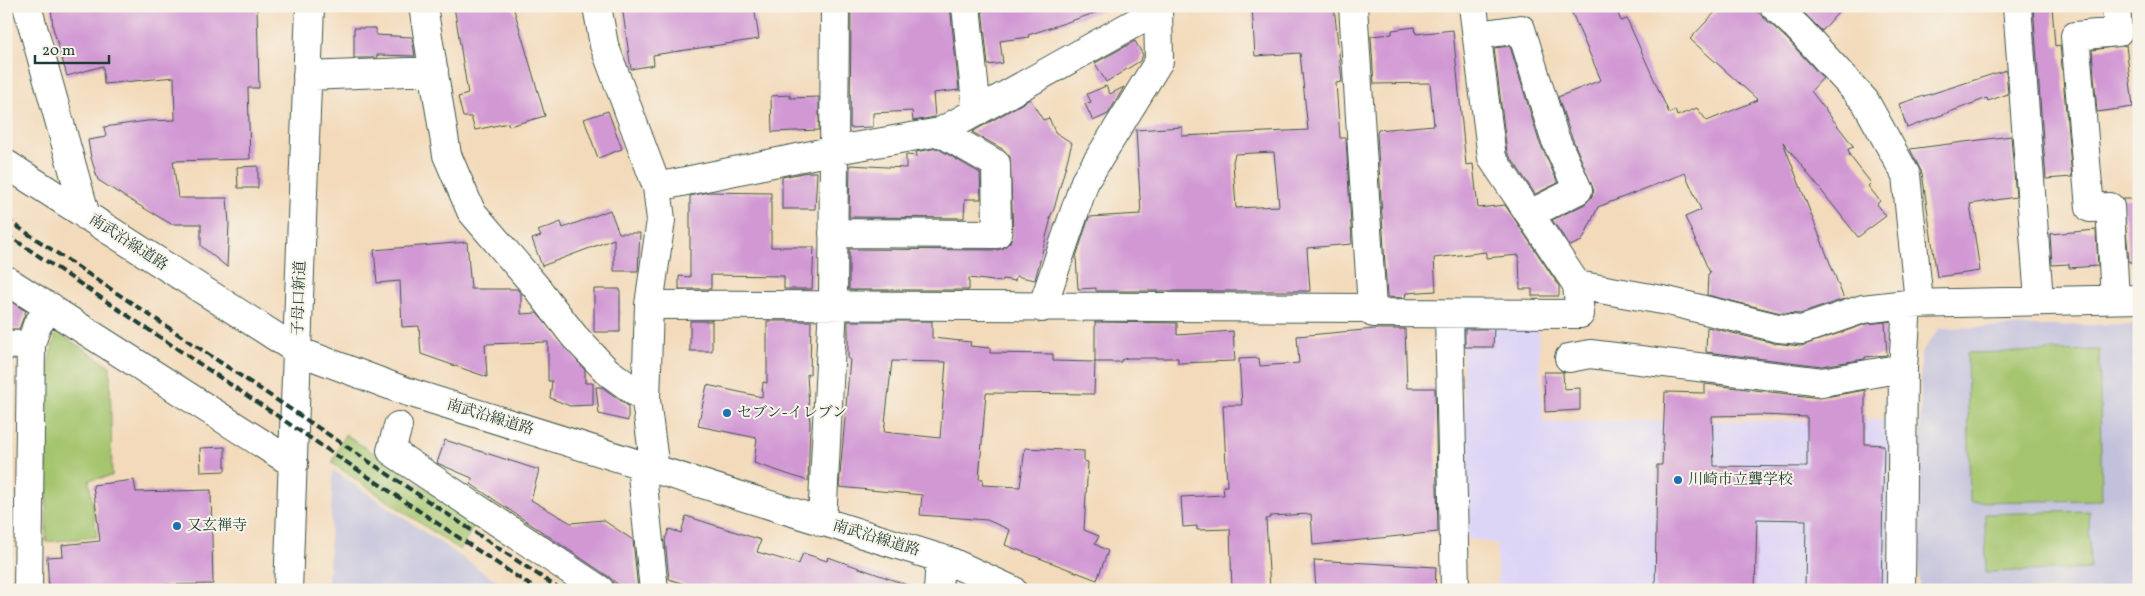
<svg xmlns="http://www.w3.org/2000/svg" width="2145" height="596" font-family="Vollkorn,'Noto Serif JP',serif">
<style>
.built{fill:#ddd5f6}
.industrial{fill:#c2c1dc}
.green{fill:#a4c46d;stroke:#628050}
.building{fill:#d198d4;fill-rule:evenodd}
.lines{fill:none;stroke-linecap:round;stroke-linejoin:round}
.minor-casing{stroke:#3f5548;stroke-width:30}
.minor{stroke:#fff;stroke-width:28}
.rail{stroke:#1f3d34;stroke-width:4;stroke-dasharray:8 4;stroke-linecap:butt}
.poi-dot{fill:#1f6fb2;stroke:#f7f3e8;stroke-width:2}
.labels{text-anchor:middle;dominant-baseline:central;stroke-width:4;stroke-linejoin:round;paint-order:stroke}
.street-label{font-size:15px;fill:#1f3d34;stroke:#f7f3e8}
.poi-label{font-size:15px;fill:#1f3d34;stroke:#f7f3e8;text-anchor:start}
</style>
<rect width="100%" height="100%" fill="#f7f3e8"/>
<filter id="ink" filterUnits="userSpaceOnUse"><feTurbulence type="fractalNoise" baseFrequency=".02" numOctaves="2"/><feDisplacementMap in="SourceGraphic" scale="10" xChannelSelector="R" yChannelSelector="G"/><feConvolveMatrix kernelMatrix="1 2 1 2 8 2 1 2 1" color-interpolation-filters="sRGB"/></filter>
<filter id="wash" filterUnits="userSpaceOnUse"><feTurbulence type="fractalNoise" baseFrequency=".0096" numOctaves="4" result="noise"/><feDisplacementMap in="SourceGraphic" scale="20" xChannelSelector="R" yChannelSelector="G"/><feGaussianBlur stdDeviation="1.12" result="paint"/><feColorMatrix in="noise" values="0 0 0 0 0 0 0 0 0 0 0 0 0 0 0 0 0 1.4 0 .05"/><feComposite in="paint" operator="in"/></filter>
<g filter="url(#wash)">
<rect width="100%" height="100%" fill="#f3daba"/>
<path class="built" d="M1466,323H1538L1543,422L1890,420L1888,590H1498L1496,544L1467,538L1462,330Z"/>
<path class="industrial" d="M2139,324V590H1919L1921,353L1940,328Z
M333,470L510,590H328Z"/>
<path class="green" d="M57,332L110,366L112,476L89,480L97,537L46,542L48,362Z
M2099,350L2102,500L1970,502L1967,353Z
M345,434L476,522L460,550L332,463Z
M2089,511L2090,569L1986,572L1985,514Z"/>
<g id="blocks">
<path class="building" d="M51,6H257L259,88H248L250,159L173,161L178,198H227L229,224L227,267L201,246V224H171L125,197L98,180L91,158L88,140L106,137L104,127L147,121L175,120L174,77L104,84L103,66L67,76L53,28Z
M454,6H513L545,116L509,126L508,123L475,130L471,117H463L458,97L468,94Z
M622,6H754L759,39L653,55L654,65L631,69Z
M875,6H950L959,90L933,93L935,117L913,121L912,111L873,113V127L850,128L851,11Z
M996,6H1103L1104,10L1028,35L1029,37L1000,41L1003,63L988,65L982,8Z
M1252,6H1334L1342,82L1336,83L1340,138H1346L1352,244L1307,248L1310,291H1096V288L1078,289L1076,257L1089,217L1141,214L1136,130L1182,127V136L1308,130L1300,53L1255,56ZM1274,152L1279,206L1236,208L1233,162L1235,154Z
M1569,6H1615L1621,21L1627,19L1669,113L1675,110L1677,116L1697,108L1707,121L1758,100L1690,39L1721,6H1751L1787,39L1823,78L1811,91L1854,147L1848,149L1850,156L1871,183L1868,186L1880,201L1877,204L1886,216L1858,237L1783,142L1844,299L1800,314L1781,313L1707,295L1708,274L1710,273L1685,217L1701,210L1685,173L1598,207L1582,241L1570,246L1552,220L1585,204L1591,198L1594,191L1569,130L1558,97L1601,80Z
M1797,6H1844L1822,31Z
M2033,6H2052L2055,46L2060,45L2072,177L2046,179Z
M1415,27L1416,34L1453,30L1466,165L1473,164L1478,208L1505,205L1559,286V296H1532V289H1520L1519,255L1486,258V252L1434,258L1436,291L1406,293L1405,298L1387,297L1377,134L1378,130L1434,125L1430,83L1374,84L1371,36L1392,34V30Z
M354,28H376V35L412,37L415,56L377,55V58H354Z
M1135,41L1143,55L1140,61L1106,82L1095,63Z
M2126,45L2133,107L2097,112L2092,50Z
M1510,46L1539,141L1558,183L1535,194L1507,152L1494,48Z
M2006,70L2008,94L1988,101L1987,98L1907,128L1899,104Z
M1106,86L1110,94L1124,87L1108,114L1093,121L1085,104L1091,102L1087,94Z
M790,95V98L819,97V130L772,132L771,96Z
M1030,99L1043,120L1049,118L1055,132L1072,143L1054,209L1049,219L1051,218L1035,280L1016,276L1015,281L1003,279L1002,282L969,278V290H849V249L997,250L1004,248L1010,242L1013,234L1010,157L1004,150L972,132Z
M608,111L622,149L598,158L584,119Z
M2011,136L2016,197L1970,204L1980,271L1937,277L1922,173L1910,149Z
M937,148L980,173L981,199H965L964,218L849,217L850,165L906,168V155L917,156L916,152Z
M258,166V188H238L237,167Z
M808,172H817L815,209H782V177Z
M708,192L771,193V247H814L812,289H784V276L711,275V289H679V276L690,277V196Z
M2123,199H2139V261L2129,262Z
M610,210L619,233H640L638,271H614V239L542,266L532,239L541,236L538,231L561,222L563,228Z
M2096,230L2098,266L2069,268V264L2052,265L2050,234Z
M467,242L471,289H517L521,294V314L537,313L585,370V383H593V405L570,406L550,398L552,381H548V342L485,344L487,377L421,354L419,326L402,327L400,281L377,283L374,250Z
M594,289H620V332H594Z
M6,299L26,311L19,329H6Z
M690,321H712V351H690Z
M767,321H811L810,374H807L810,424L808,481L754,463L757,438L698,426L707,385L762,397L763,382L767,383Z
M848,321H932V338L971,342L970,346L990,348V353L1053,354V361L1095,362L1094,394L986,393L979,479H983L982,485L1020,487L1025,448L1084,451V461L1088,462L1084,530L1099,536L1095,544L1108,551L1097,580L1005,545L1010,530L987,520L920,515L922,495L839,487L850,359H848ZM892,361L946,362L940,438L884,432Z
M1095,322L1177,323V335L1233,331L1235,361L1178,363V358H1127L1121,360V362H1095Z
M1885,322L1887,355L1865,357V359L1822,366L1706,352L1707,327L1774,343L1801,346L1866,324Z
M1375,329H1405L1407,388H1435L1438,532L1313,545L1311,514L1270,516V518L1266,519L1270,590H1232L1230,529L1197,530V526L1183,527L1181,497L1224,495L1223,486H1227L1223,405H1242L1239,359L1259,358L1260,366L1299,363L1297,336Z
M1465,329H1494L1493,347H1465Z
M1544,372H1563L1564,389L1580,388V410L1545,412Z
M1705,384L1820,398L1865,390V444L1884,445L1881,590H1805L1806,520L1757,519L1755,590H1655L1657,465H1662L1665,392L1705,393ZM1760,415L1807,417V467L1714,466L1712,416Z
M596,387H602L628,406V421L599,414Z
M445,440L539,470L531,500L571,523L603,520L633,540L638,590H624L609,577L471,484L472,478L437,463Z
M225,447V471L201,472L200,448Z
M134,480L136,492L211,490L213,584L166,585L167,590H49L47,557L63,556L62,545L100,541L93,485Z
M686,516L761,540L757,552L799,564L803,553L827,561L828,557L913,587V590H730L710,584L708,590H702L669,579L665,540L669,529L681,533Z
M1314,560L1436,567L1435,590H1316Z"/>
</g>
</g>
<g filter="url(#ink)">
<use href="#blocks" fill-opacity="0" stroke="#3f5548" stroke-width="1"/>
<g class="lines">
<g class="minor-casing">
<path id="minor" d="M27,6L86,216
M423,6L447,155L471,211L536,287L574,336L607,371L646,400
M597,6L604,45L657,187L661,220L649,305L646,400L655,470
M966,6L977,112
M1353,6L1372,308
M1473,6L1492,158L1577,285L1668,301L1778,328L1802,330L1863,309L1907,304
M1774,6L1798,28L1865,101L1906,175L1919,302
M2017,6L2039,300
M1477,35L1521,29L1554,136L1578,190L1530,214
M307,76L434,71
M6,164L298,351L405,391L949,561L1012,590
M657,187L836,150L940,132L1158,10
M833,233L997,234L996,164L940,132
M6,280L294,464
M2115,299L2110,207L2090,208L2075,36L2118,32L2116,6
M649,305C890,304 1131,308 1372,308L1373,313L1580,314L1577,285
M1042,308L1085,181L1159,61L1158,6
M1449,314L1455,590
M6,345L31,344
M1569,358L1590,354L1822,382L1903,368
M398,426L391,451L600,590
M641,465L654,590
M822,522L833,304L835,6
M28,590L31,344L37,325L51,307
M288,590L310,6
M938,590L940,558
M1901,590L1903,368L1907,304L2139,299"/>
</g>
<use href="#minor" class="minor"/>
<path class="rail" d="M6,219L561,590
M6,234L537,590"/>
</g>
</g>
<g class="poi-dot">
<circle cx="727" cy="413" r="5"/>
<circle cx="1678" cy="480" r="5"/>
<circle cx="177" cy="526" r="5"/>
</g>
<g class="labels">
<g class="street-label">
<text transform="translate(128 243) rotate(33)">南武沿線道路</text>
<text transform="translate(300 298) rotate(-88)">子母口新道</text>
<text transform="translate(490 418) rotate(17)">南武沿線道路</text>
<text transform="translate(876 539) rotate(17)">南武沿線道路</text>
</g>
<g class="poi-label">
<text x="737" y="413">セブン-イレブン</text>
<text x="1688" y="480">川崎市立聾学校</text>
<text x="187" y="526">又玄禅寺</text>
</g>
</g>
<rect width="2145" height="596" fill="none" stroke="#f7f3e8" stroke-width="25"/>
<path d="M35 55v8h74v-8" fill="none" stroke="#1f3d34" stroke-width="2.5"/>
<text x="42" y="55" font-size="15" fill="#1f3d34" stroke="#f7f3e8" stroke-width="4" paint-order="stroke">20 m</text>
</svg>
